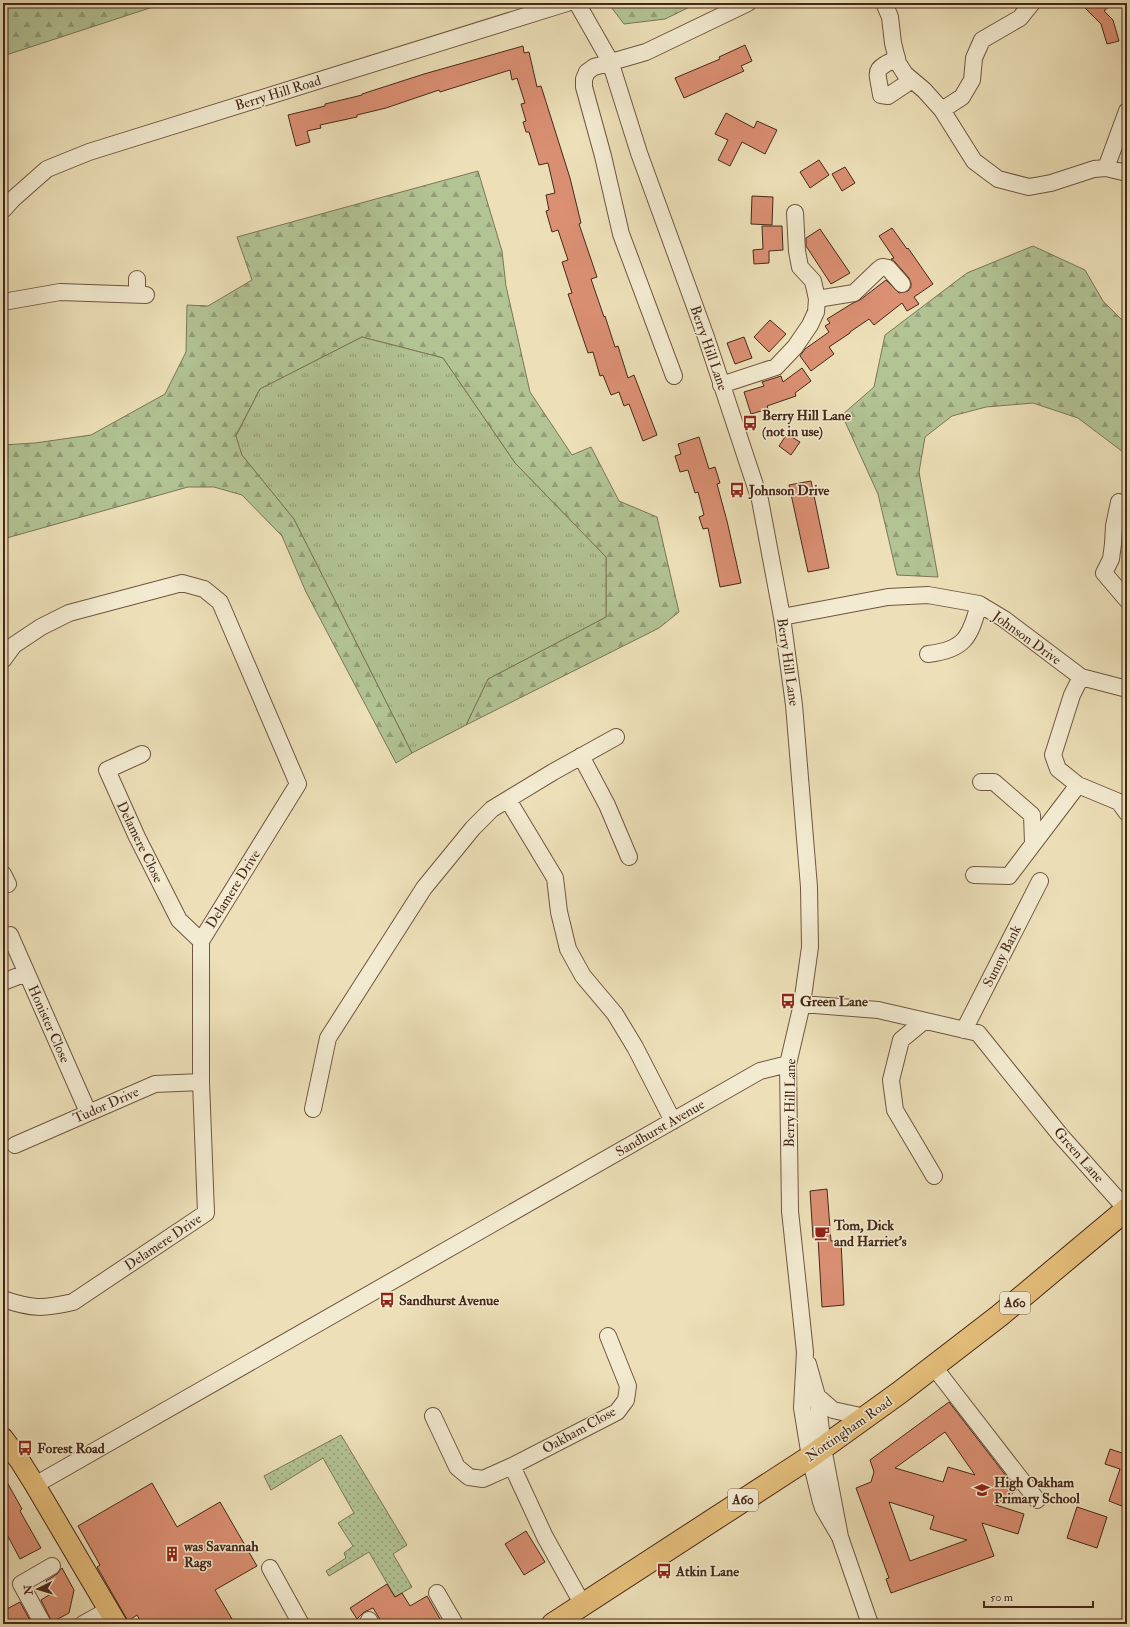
<svg xmlns="http://www.w3.org/2000/svg" width="1130" height="1627" font-family="'IM FELL Double Pica',serif">
<style>
.grass{fill:url(#grass-dots);stroke:#7c7656}
.forest{fill:url(#forest-firs);stroke:#7c7656}
.park{fill:url(#park-tufts);stroke:#7c7656}
.building{fill:#db9073;stroke:#452819;fill-rule:evenodd}
.lines{fill:none;stroke-linecap:round;stroke-linejoin:round}
.minor-casing{stroke:#6f5641;stroke-width:18}
.major-casing{stroke:#452819;stroke-width:22}
.highway-casing{stroke:#452819;stroke-width:24}
.minor{stroke:#f3ebd1;stroke-width:16}
.major{stroke:#e6c07c;stroke-width:20}
.highway{stroke:#e6c07c;stroke-width:22}
.labels{text-anchor:middle;dominant-baseline:central;stroke-width:3;stroke-linejoin:round;paint-order:stroke}
.shield{fill:#f3ebd1;stroke:#796250;stroke-width:1}
.shield-label{font-size:13px;font-weight:bold;fill:#452819}
.street-label{font-size:14px;fill:#452819;stroke:#f3ebd1}
.poi-label{font-size:14px;font-weight:bold;fill:#452819;stroke:#f3ebd1;text-anchor:start}
</style>
<defs>
<pattern id="grass-dots" width="8" height="8" patternUnits="userSpaceOnUse"><rect width="8" height="8" fill="#b2c394"/><path d="M2 2h.1M6 6h.1" fill="none" stroke="#939e78" stroke-width="1.8" stroke-linecap="round"/></pattern>
<pattern id="forest-firs" width="22" height="20" patternUnits="userSpaceOnUse"><rect width="22" height="20" fill="#b2c394"/><path d="M5 1l3.5 6h-7zM16 11l3.5 6h-7z" fill="#939e78"/></pattern>
<pattern id="park-tufts" width="24" height="20" patternUnits="userSpaceOnUse"><rect width="24" height="20" fill="#b2c394"/><path d="M3 7l-1-3M5 7V3M7 7l1-3M15 17l-1-3M17 17v-4M19 17l1-3" fill="none" stroke="#939e78"/></pattern>
</defs>
<rect width="100%" height="100%" fill="#ede0b8"/>
<filter id="stains"><feTurbulence type="fractalNoise" baseFrequency=".005" numOctaves="4"/><feColorMatrix values="0 0 0 0 .2 0 0 0 0 .09 0 0 0 0 .02 0 0 0 .5 -.17"/></filter>
<radialGradient id="worn" r=".72"><stop offset=".6" stop-color="#630" stop-opacity="0"/><stop offset="1" stop-color="#630" stop-opacity=".3"/></radialGradient>
<path class="grass" d="M341,1435L407,1545L393,1554L412,1587L395,1597L369,1552L329,1576L326,1571L346,1558L344,1553L353,1546L338,1523L354,1513L323,1458L271,1490L264,1476Z"/>
<path class="forest" d="M3,3H165L3,56Z
M608,3H698L665,19L624,24Z
M478,171L502,251L506,286L530,392L572,455L591,447L619,501L657,517L679,612L659,628L466,725L488,679L606,617V557L515,463L443,358L362,337L260,389L236,435L242,455L294,519L412,753L396,763L306,592L282,536L242,495L214,487H188L3,539V445L35,443L91,435L165,394L186,352L187,305L208,306L252,280L237,237Z
M1033,246L1085,270L1103,301L1127,325V455L1078,418L1033,403L986,407L952,416L925,437L919,472L938,577L897,575L878,494L842,415L874,387L885,335L967,273Z"/>
<path class="park" d="M362,337L443,358L515,463L606,557V617L488,679L466,725L412,753L294,519L242,455L236,436L260,389Z"/>
<path class="building" d="M1080,3H1113L1104,11L1113,20L1119,41L1107,44L1101,24Z
M745,45L752,61L741,66L744,71L684,98L675,78L720,59L719,57Z
M523,46L524,53L529,52L537,87L541,86L570,178L581,223L579,224L597,277L591,279L604,317L605,316L615,347L618,346L628,378L634,375L657,435L643,441L629,404L624,406L619,392L611,395L603,375L600,376L593,352L588,353L568,294L572,293L562,262L568,260L558,230L552,232L546,211L549,210L546,195L555,193L548,163L539,165L529,132H526L523,122L526,121L521,104L525,103L517,78L512,80L510,70L440,92L439,90L386,108L357,115V117L320,125L321,128L307,131L310,142L296,146L288,115L325,106V104L362,95V94L424,74Z
M726,113L754,128L757,121L777,130L765,154L742,142L730,166L718,160L728,140L715,134Z
M819,160L829,175L810,188L800,172Z
M845,167L855,183L842,191L832,174Z
M752,196L773,197L772,225L751,224Z
M762,226H782L783,250L769,251V263L754,264L753,250L763,249Z
M892,228L907,249L908,248L933,284L914,297L919,304L907,311L902,303L874,325L869,319L850,332V333L829,347L834,354L811,371L800,356L805,349L829,332L825,326L830,323L827,319L853,303L860,300L886,280L899,293L908,291L911,287V283L909,278L895,262L891,259L894,258L879,236Z
M820,229L850,273L831,284L806,246V238Z
M770,320L786,334L769,352L754,337Z
M744,337L752,358L735,364L727,343Z
M802,368L811,381L795,393L796,396L767,406L768,409L751,414L744,392L764,386L762,382L781,376L783,382Z
M787,434L800,442L791,455L779,446Z
M699,437L709,469L715,467L720,483L717,484L727,521L741,583L720,587L708,528L703,529L699,517L704,515L698,492L695,493L688,470L680,472L675,456L681,454L678,444Z
M811,481L829,568L808,572L789,485Z
M827,1189L831,1241H841L844,1305L822,1307L818,1238H813L810,1191Z
M949,1402L1017,1490L996,1505L1024,1514L1018,1534L982,1523L994,1556L891,1593L886,1579L889,1578L856,1488L871,1482L874,1472L870,1460ZM945,1432L975,1475L948,1467L943,1482L895,1468ZM889,1502L934,1516L930,1529L967,1540L910,1561Z
M1110,1449L1125,1454H1127V1508L1109,1501L1120,1469L1105,1464Z
M3,1475L22,1509L20,1511L41,1548L20,1559L3,1527Z
M152,1483L177,1527L220,1502L257,1566L215,1590L235,1624H142L137,1615L128,1621L97,1567L100,1565L78,1526Z
M1077,1507L1107,1517L1097,1548L1067,1538Z
M526,1531L545,1562L524,1575L505,1544Z
M62,1568L74,1590L69,1613L52,1622L41,1600L52,1593L46,1581L57,1574Z
M387,1584L395,1597L402,1593L410,1606L427,1596L443,1624H383L373,1608L364,1612L357,1619L350,1608Z
M20,1602L31,1622L27,1624H3V1611Z"/>
<g class="lines">
<g class="minor-casing">
<path id="minor" d="M577,3L610,61L639,153L706,337L760,500L782,617L794,705L809,887L810,947L802,1004L788,1064L790,1211L805,1352L802,1408L810,1457L821,1502L823,1508L840,1537
M884,3L890,17L893,43L898,63L905,74L924,90L942,110L974,161L998,179L1029,187L1051,183L1094,169L1106,168L1127,173
M897,58C872,71 877,68 881,95L888,96L912,80
M942,110L962,97L972,80L974,58L982,40L1020,18L1032,3
M1106,168L1127,111
M3,210L13,199L47,169L89,152L567,3
M137,295V279
M817,299L854,293L878,270L882,267L888,268L902,284
M3,302L60,292L146,295
M674,376L621,234L603,156L584,87V79L587,72L594,67L646,52L748,3
M721,385L776,367L795,347L810,325L816,312L817,299L813,281L800,267L797,251L795,213
M1119,502L1114,526L1113,544L1111,559L1104,573L1127,600
M782,617L888,597L928,595L979,604L1004,619L1081,677L1127,689
M928,654C964,650 970,638 979,604
M3,660L14,645L41,627L69,613L182,583L204,589L220,602L298,784L201,941V1082L206,1213L73,1302C43,1309 32,1309 3,1299
M142,754L107,770L137,837L179,920L201,941
M581,756L607,805L629,857
M981,782H994L1032,815L1033,843
M1078,785L1119,802L1127,813
M508,800L555,878L559,912L568,949L583,976L615,1014L635,1047L673,1121
M3,874L8,884
M974,875L1009,876L1078,785L1058,769L1053,755L1072,695L1081,677
M10,935L88,1112
M3,982L26,973
M802,1004L878,1010L978,1033L1061,1136L1127,1210
M924,1021L901,1040L891,1080L895,1110L934,1176
M964,1030L1040,881
M313,1109L328,1038L424,888L473,828L492,809L553,772L616,737
M15,1145L155,1084L201,1082
M808,1364L817,1396L823,1448L840,1537L870,1624
M934,1367L1037,1500
M817,1396L833,1410L865,1417
M433,1416L457,1467L469,1477L483,1479L512,1466L545,1537L583,1605
M512,1466L617,1412L626,1400L628,1386L608,1336
M35,1485L760,1071L788,1064
M270,1568L301,1624
M437,1593L455,1624
M369,1620L371,1624
M43,1624L21,1584L52,1566
M83,1624L108,1610"/>
</g>
<g class="major-casing">
<path id="major" d="M3,1438L20,1461L35,1485L117,1624"/>
</g>
<g class="highway-casing">
<path id="highway" d="M553,1624L810,1457L899,1393L999,1316L1127,1209"/>
</g>
<use href="#minor" class="minor"/>
<use href="#major" class="major"/>
<use href="#highway" class="highway"/>
</g>
<defs>
<g id="bus-bare" transform="scale(1.2)"><path d="M-5-6H5V4H4V6H2V4H-2V6H-4V4H-5ZM-3.5-4V0h7V-4ZM-3.5 1.2v1.5H-2V1.2ZM2 1.2v1.5H3.5V1.2Z" fill="#8f2418" stroke="#f3ebd1" stroke-width="2.5" paint-order="stroke"/></g>
<g id="cafe-bare" transform="scale(1.2)"><path d="M-5.5-4.5H6V0H3Q3 3.5 0 3.5H-2.5Q-5.5 3.5-5.5 0ZM3-3.2v2h1.7v-2ZM-6 4.5H4V6H-6Z" fill="#8f2418" stroke="#f3ebd1" stroke-width="2.5" paint-order="stroke"/></g>
<g id="school-bare" transform="scale(1.2)"><path d="M0-5L7-2L0 1L-7-2ZM-4 1L0 2.5L4 1V4Q0 6-4 4Z" fill="#8f2418" stroke="#f3ebd1" stroke-width="2.5" paint-order="stroke"/></g>
<g id="building-bare" transform="scale(1.2)"><path d="M-4-6H4V6H1V3H-1V6H-4ZM-2.5-4.3h1.7v1.8h-1.7ZM.8-4.3h1.7v1.8H.8ZM-2.5-1h1.7V.8h-1.7ZM.8-1h1.7V.8H.8Z" fill="#8f2418" stroke="#f3ebd1" stroke-width="2.5" paint-order="stroke"/></g>
</defs>
<g fill-rule="evenodd">
<use href="#bus-bare" x="750" y="423"/>
<use href="#bus-bare" x="737" y="490"/>
<use href="#bus-bare" x="788" y="1001"/>
<use href="#cafe-bare" x="822" y="1233"/>
<use href="#bus-bare" x="387" y="1300"/>
<use href="#bus-bare" x="25" y="1448"/>
<use href="#school-bare" x="982" y="1490"/>
<use href="#building-bare" x="172" y="1554"/>
<use href="#bus-bare" x="664" y="1571"/>
</g>
<g class="labels">
<g class="shield">
<rect x="1000" y="1292" width="30" height="22" rx="3"/>
<rect x="728" y="1489" width="30" height="22" rx="3"/>
</g>
<g class="shield-label">
<text x="1015" y="1303">A60</text>
<text x="743" y="1500">A60</text>
</g>
<g class="street-label">
<text transform="translate(278 93) rotate(-17)">Berry Hill Road</text>
<text transform="translate(709 348) rotate(71)">Berry Hill Lane</text>
<text transform="translate(1027 638) rotate(36)">Johnson Drive</text>
<text transform="translate(788 662) rotate(82)">Berry Hill Lane</text>
<text transform="translate(140 842) rotate(64)">Delamere Close</text>
<text transform="translate(233 889) rotate(-58)">Delamere Drive</text>
<text transform="translate(1002 956) rotate(-63)">Sunny Bank</text>
<text transform="translate(49 1024) rotate(66)">Honister Close</text>
<text transform="translate(790 1103) rotate(-89)">Berry Hill Lane</text>
<text transform="translate(106 1105) rotate(-24)">Tudor Drive</text>
<text transform="translate(660 1128) rotate(-30)">Sandhurst Avenue</text>
<text transform="translate(1079 1155) rotate(49)">Green Lane</text>
<text transform="translate(163 1242) rotate(-34)">Delamere Drive</text>
<text transform="translate(849 1429) rotate(-35)">Nottingham Road</text>
<text transform="translate(579 1430) rotate(-29)">Oakham Close</text>
</g>
<g class="poi-label">
<text x="762" y="415">Berry Hill Lane<tspan x="762" dy="16">(not in use)</tspan></text>
<text x="749" y="490">Johnson Drive</text>
<text x="800" y="1001">Green Lane</text>
<text x="834" y="1225">Tom, Dick<tspan x="834" dy="16">and Harriet's</tspan></text>
<text x="399" y="1300">Sandhurst Avenue</text>
<text x="37" y="1448">Forest Road</text>
<text x="994" y="1482">High Oakham<tspan x="994" dy="16">Primary School</tspan></text>
<text x="184" y="1546">was Savannah<tspan x="184" dy="16">Rags</tspan></text>
<text x="676" y="1571">Atkin Lane</text>
</g>
</g>
<rect width="1130" height="1627" fill="none" stroke="#ede0b8" stroke-width="16"/>
<rect x="4" y="4" width="1122" height="1619" fill="none" stroke="#452819" stroke-width="2"/>
<rect x="8" y="8" width="1114" height="1611" fill="none" stroke="#452819"/>
<g transform="translate(38 1589) rotate(265)" stroke="#f3ebd1" stroke-width="3" paint-order="stroke">
<path d="M0-3L7 15L0 10L-7 15Z" fill="#452819"/>
<text y="-6" font-size="11" font-weight="bold" text-anchor="middle" fill="#452819">N</text>
</g>
<path d="M984 1601v6h109v-6" fill="none" stroke="#452819" stroke-width="2"/>
<text x="990" y="1601" font-size="12" fill="#452819" stroke="#f3ebd1" stroke-width="3" paint-order="stroke">50 m</text>
<rect width="100%" height="100%" filter="url(#stains)"/>
<rect width="100%" height="100%" fill="url(#worn)"/>
</svg>
